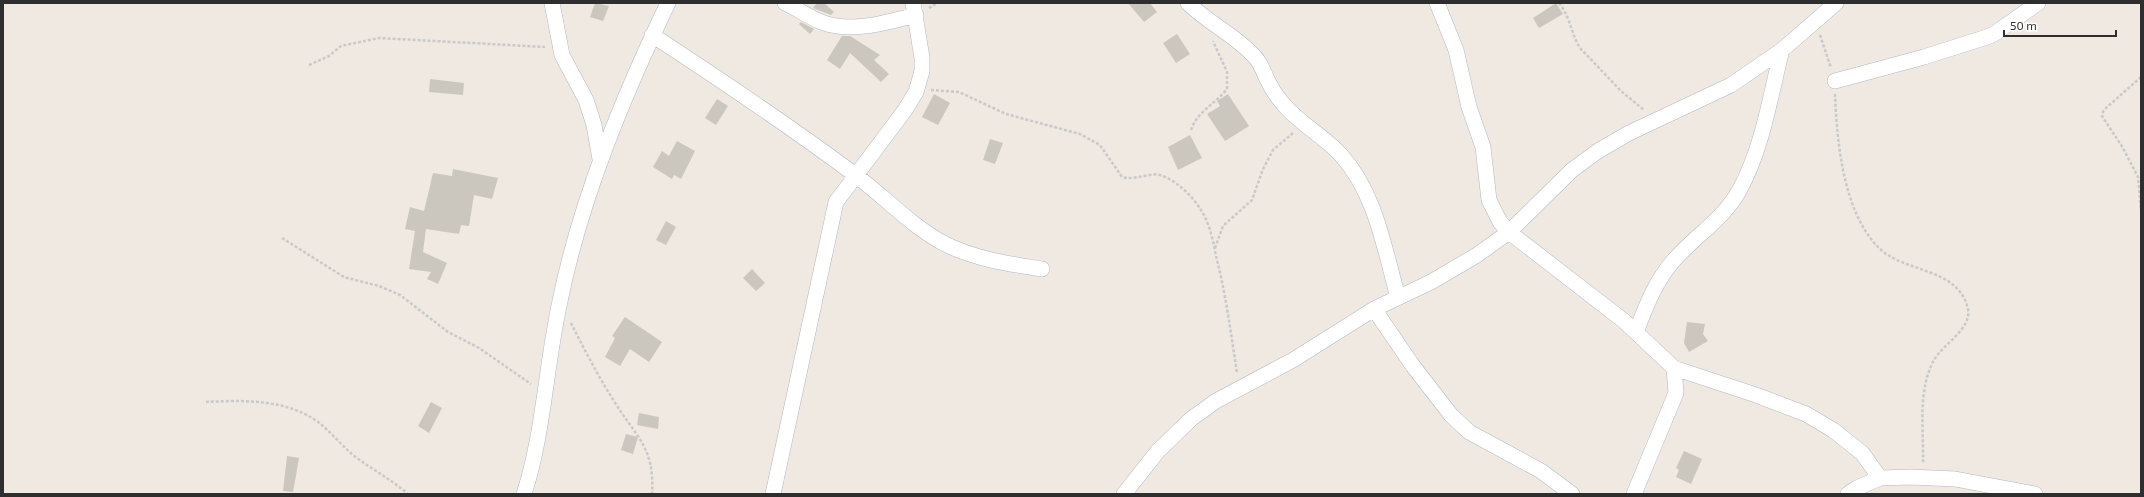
<svg xmlns="http://www.w3.org/2000/svg" width="2144" height="497" font-family="'Exo 2',sans-serif">
<style>
.building{fill:#cbc7bf}
.lines{fill:none;stroke-linecap:round;stroke-linejoin:round}
.minor-casing{stroke:#b4b7c1;stroke-width:16}
.path{stroke:#c9c9c9;stroke-width:2.5;stroke-dasharray:3 2;stroke-linecap:butt}
.minor{stroke:#fff;stroke-width:15}
</style>
<rect width="100%" height="100%" fill="#efe9e1"/>
<path class="building" d="M595,3L609,6L603,21L590,17Z
M817,3H824L834,12L831,15L813,8Z
M1128,3H1150L1157,12L1144,22Z
M1556,3L1563,14L1539,28L1533,18Z
M801,22L810,27L814,29L810,34L799,24Z
M1177,34L1190,54L1176,63L1163,43Z
M842,36H850L880,55L874,60L889,74L881,82L850,53L840,69L827,60Z
M430,79L464,83L463,95L429,92Z
M934,94L950,103L938,125L922,117Z
M1228,94L1249,126L1225,141L1207,114L1220,106L1217,101Z
M717,99L728,106L716,125L705,118Z
M1190,135L1202,158L1178,170L1168,147Z
M990,139L1003,143L995,164L983,160Z
M677,141L695,151L681,179L674,175L672,179L653,167L662,151L669,156Z
M453,169L498,178L492,199L474,195L469,226L461,225L459,234L426,229L423,252L447,263L438,284L427,279L431,272L409,269L415,231L405,229L410,207L424,211L433,173L452,176Z
M666,221L676,227L666,245L656,240Z
M752,269L765,283L756,291L743,278Z
M625,317L662,342L649,362L630,349L620,366L605,357L615,338L612,336Z
M1687,322L1705,324L1703,334L1708,341L1689,352L1684,343Z
M431,402L442,408L429,433L418,426Z
M639,413L659,417L658,429L637,425Z
M626,434L638,437L633,454L621,450Z
M1684,451L1702,459L1691,484L1676,477L1679,470L1676,468Z
M287,456L299,458L293,492L283,491Z"/>
<g class="lines">
<g class="minor-casing">
<path id="minor" d="M552,3L562,55L586,100L594,125L600,159
M785,3C798,9 810,18 824,23C853,33 887,22 916,15
M1188,3C1208,23 1235,35 1254,56C1261,63 1263,71 1267,79C1271,88 1277,97 1284,105C1300,124 1324,136 1341,155C1376,194 1384,248 1398,297
M1437,3L1456,50L1469,107L1483,147L1489,200L1500,222L1509,232L1624,321L1674,368L1756,395L1806,414L1833,430L1862,453L1880,478
M652,35C721,80 788,125 854,174C885,197 911,226 945,244C975,259 1009,264 1042,269
M1835,81L1924,57L1987,37L1994,34L2038,3
M1374,309L1413,366L1451,415L1469,432L1541,471L1572,494
M1636,332C1646,306 1656,280 1674,260C1695,236 1725,218 1740,189C1763,147 1770,96 1782,50
M524,494C544,432 546,364 560,301C581,198 623,97 668,3
M773,494L836,202L905,110L916,92L922,71V58L913,3
M1124,494L1158,451L1191,419L1216,401L1293,360L1374,309L1431,282L1477,255L1509,232L1572,170L1598,151L1629,133L1731,85L1782,50L1836,3
M1634,494L1676,393L1674,368
M1848,494L1857,488L1880,478L1911,477L1955,479L2035,494"/>
</g>
<path class="path" d="M1559,3C1570,16 1571,34 1580,48L1621,91L1644,110
M929,8L937,3
M1820,35L1831,68
M309,65L329,56L341,46L379,38L545,47
M2141,77L2106,108L2103,112L2102,116L2123,148L2138,177L2141,211
M931,90L959,92L1006,114L1080,134L1100,145L1122,177C1136,181 1150,171 1163,176C1178,182 1193,197 1201,210C1210,224 1213,241 1216,256C1226,295 1231,334 1237,373
M1835,94C1837,142 1843,210 1877,246C1903,274 1958,266 1968,309C1972,329 1943,344 1934,360C1917,391 1924,430 1923,464
M1191,130C1197,112 1215,104 1227,89V72L1213,41
M282,238L344,277L379,286L400,295L448,332L479,348L531,384
M1215,248L1223,226L1252,200L1263,169L1273,150L1293,133
M571,323C584,349 598,376 614,401C636,437 655,447 652,494
M206,402C242,400 287,399 318,422C331,432 341,445 353,455C371,469 391,479 408,494"/>
<use href="#minor" class="minor"/>
</g>
<rect width="2144" height="497" fill="none" stroke="#2e2e2e" stroke-width="8"/>
<path d="M2004 30v6h112v-6" fill="none" stroke="#2e2e2e" stroke-width="2"/>
<text x="2010" y="30" font-size="12" fill="#2e2e2e" stroke="#ffffff" stroke-width="3" paint-order="stroke">50 m</text>
</svg>
